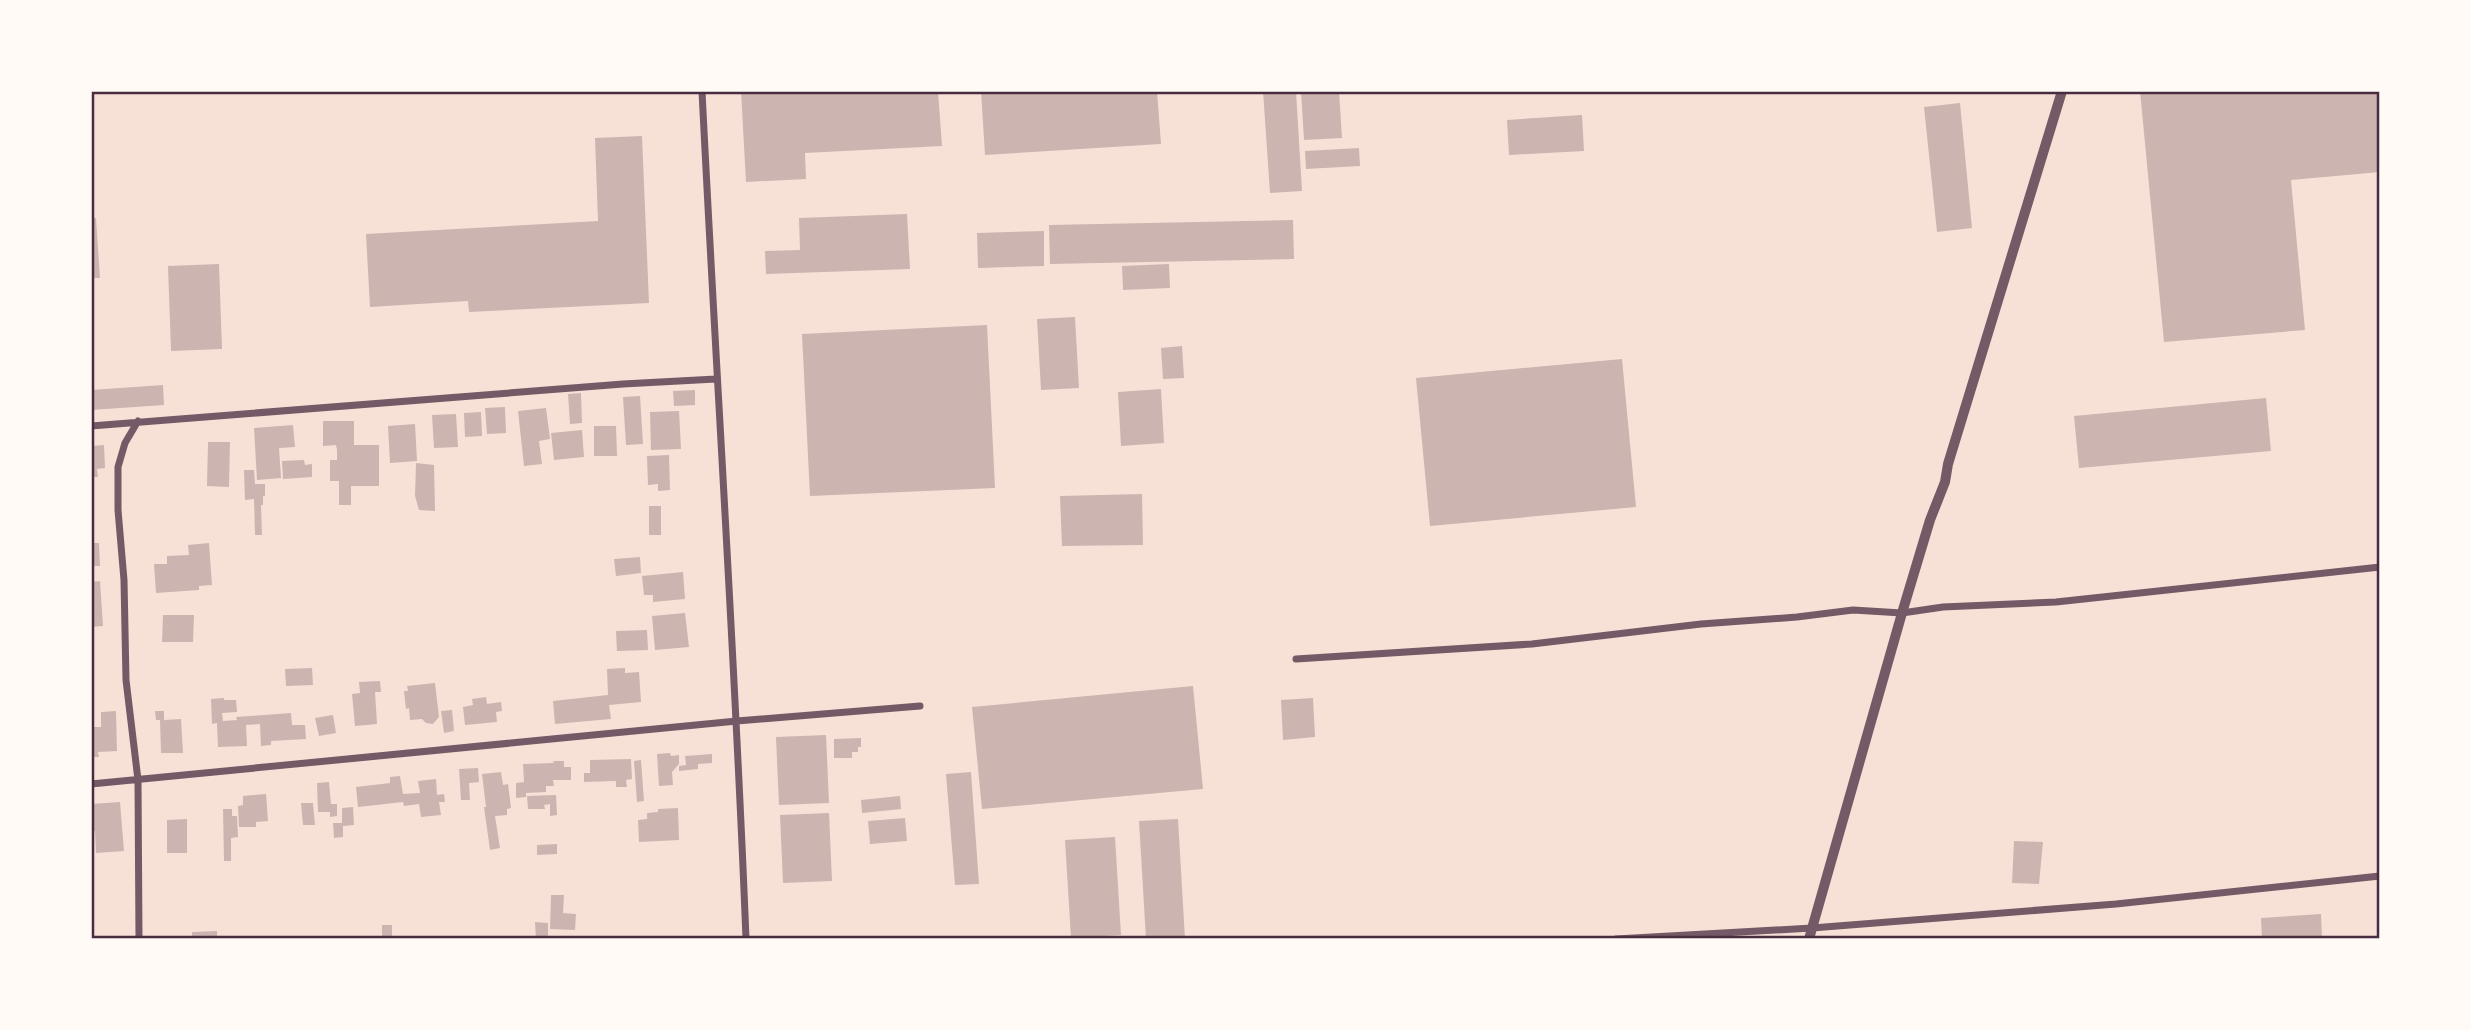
<svg xmlns="http://www.w3.org/2000/svg" width="2471" height="1030" font-family="'Exo 2',sans-serif">
<style>
.building{fill:#ccb4b1}
.lines{fill:none;stroke-linecap:round;stroke-linejoin:round}
.minor{stroke:#755966;stroke-width:7}
.tertiary{stroke:#755966;stroke-width:10}
.neatline{fill:none;stroke:#4a2c40;stroke-width:2.5}
</style>
<rect width="100%" height="100%" fill="#f7e1d7"/>
<path class="building" d="M741,91H938L942,146L805,153L806,179L746,182Z
M981,91H1157L1161,144L985,155Z
M1263,91H1296L1302,191L1270,193Z
M1301,91H1339L1342,138L1304,140Z
M2140,91H2380V172L2291,180L2305,330L2164,342Z
M1960,103L1972,228L1937,232L1924,107Z
M1582,115L1584,151L1509,155L1507,120Z
M642,136L649,303L469,312L468,301L370,307L366,234L598,221L595,138Z
M1359,148L1360,166L1306,169L1305,151Z
M907,214L910,269L766,274L765,251L800,250L799,218Z
M96,218L100,278H91V219Z
M1293,220L1294,259L1050,264L1049,225Z
M1044,231V266L978,268L977,233Z
M219,264L222,349L171,351L168,266Z
M1169,264L1170,288L1123,290L1122,266Z
M1075,317L1079,388L1041,390L1037,319Z
M987,325L995,488L810,496L802,334Z
M1182,346L1184,378L1163,379L1161,348Z
M1622,359L1636,507L1430,526L1416,378Z
M163,385L164,405L91,410V390Z
M1161,389L1164,443L1121,446L1118,392Z
M695,390V405L674,406L673,391Z
M581,393L582,423L570,424L568,394Z
M640,396L643,444L626,445L623,397Z
M2266,398L2271,451L2079,468L2074,416Z
M505,407L506,433L487,434L485,408Z
M546,408L550,439L539,441L542,464L524,466L518,411Z
M679,411L681,449L651,450L650,412Z
M481,412L482,436L465,437L464,413Z
M456,414L458,447L434,448L432,415Z
M323,421H354V445H379V486H351V505H339V481H330V460H337V450L336,445L323,446Z
M415,424L417,461L390,463L388,426Z
M293,425L295,447L279,448L281,478L257,480L254,428Z
M594,426H616L617,456H594Z
M582,430L584,457L554,460L551,433Z
M208,442H230L229,487L207,486Z
M104,445L105,468L97,469L98,477H91V446Z
M669,455L670,490L658,491V484L648,485L647,456Z
M304,460L305,465L312,464V477L283,479L282,461Z
M416,463L434,465L435,511L419,510L415,496Z
M244,470H254L255,484H265V496H263V505H261L262,535H255L254,499L245,500Z
M1142,494L1143,545L1062,546L1060,496Z
M649,506H661V535H649Z
M91,543H99L100,566H91Z
M209,543L212,585L199,586V590L156,593L154,564H167V556L189,555L188,545Z
M640,557L641,573L616,576L614,559Z
M683,572L685,599L653,602V595H644L642,576Z
M100,581L103,626L91,627V582Z
M685,613L689,647L655,650L652,616Z
M163,615H194L193,642H162Z
M647,630L648,650L617,651L616,631Z
M312,668L313,685L286,686L285,669Z
M625,668V673L639,672L641,702L609,705L611,719L555,724L553,701L608,695L607,669Z
M380,681L381,692H375L377,724L355,726L352,694L360,693L359,682Z
M435,683L439,717L433,724L426,723L422,719L410,720L409,708L406,709L404,691H408L407,686Z
M1193,686L1203,789L982,809L972,707Z
M486,697L487,704L501,702L502,711L496,712L497,722L465,725L463,707L473,705L472,699Z
M224,698V700H236L237,712L222,713L223,721L237,720L236,717L291,713L292,725H305L306,739L271,741V745L261,746L260,724L246,725L247,746L218,747L217,723L212,724L211,699Z
M1313,698L1315,737L1283,740L1281,700Z
M452,710L454,731L444,733L441,711Z
M116,711L117,751L98,752L99,757H91V727H101V712Z
M155,711H164V720L181,719L183,753H161L160,720H156Z
M333,715L336,733L319,736L315,718Z
M826,735L829,803L779,805L776,737Z
M861,738V747H858V752H852V758H834V739Z
M670,753L671,756L679,755V764L672,772L673,785L659,786L657,754Z
M712,754V763L698,764V769L679,771V766L686,765L685,756Z
M631,759L632,779L626,780L627,787H616V781L584,782V773H590V760Z
M641,760L644,801L637,802L634,761Z
M553,761H564V767H571V780H553L554,786H546V792L526,793V797L516,798V783L524,782L523,764L554,763Z
M478,768L479,782L469,783L470,800H461L459,769Z
M501,772L503,785L508,784L511,808L507,809V815L495,816L500,848L490,850L484,807H486L482,774Z
M971,772L979,884L955,885L946,774Z
M400,776L403,794L420,793L418,781L436,779L437,795L444,794L445,802H439L441,815L421,817L419,804L404,806L403,802L358,807L356,787L390,783V777Z
M329,782L331,804H337V816L330,817V812H318L317,783Z
M266,794L268,821L256,822V827H239L238,806L243,805V796Z
M556,795L557,815L550,816V804L544,805L545,809H528L527,796Z
M900,796L901,809L862,813L861,800Z
M120,802L124,851L96,853L95,831H91V804Z
M301,803H313L315,825H303Z
M353,807L354,825L343,826V837L334,838L333,823H342V808Z
M678,808L679,840L639,842L638,820L647,819V813L658,812V809Z
M223,809H232V816H237L238,837L231,838V861H224Z
M829,813L832,881L783,883L780,815Z
M905,818L907,841L870,844L868,821Z
M187,819V853H167V820Z
M1178,819L1185,939H1146L1139,821Z
M1115,837L1121,935L1071,938L1065,840Z
M2014,841L2043,842L2039,884L2012,883Z
M557,844V854L537,855V845Z
M551,895H564L563,913L576,914L575,930L550,929Z
M2321,914L2322,939H2262L2261,918Z
M535,922L548,923V939H536Z
M382,925H392V939H382Z
M217,931V939H192V932Z"/>
<g class="lines">
<path class="minor" d="M702,91C716,374 735,656 746,939
M138,421L125,443L118,467V510L124,580L126,680L138,780L139,939
M91,426L623,384L716,379
M1296,659L1532,644L1701,624L1797,617L1853,610L1902,613L1943,607L2056,602L2380,567
M91,784L737,721L920,706
M1616,939L1812,928L2116,904L2380,876"/>
<path class="tertiary" d="M1809,939L1902,613L1930,520L1945,482L1948,464L2062,91"/>
</g>
<rect width="2471" height="1030" fill="none" stroke="#fffaf5" stroke-width="186"/>
<rect x="93" y="93" width="2285" height="844" class="neatline"/>
</svg>
